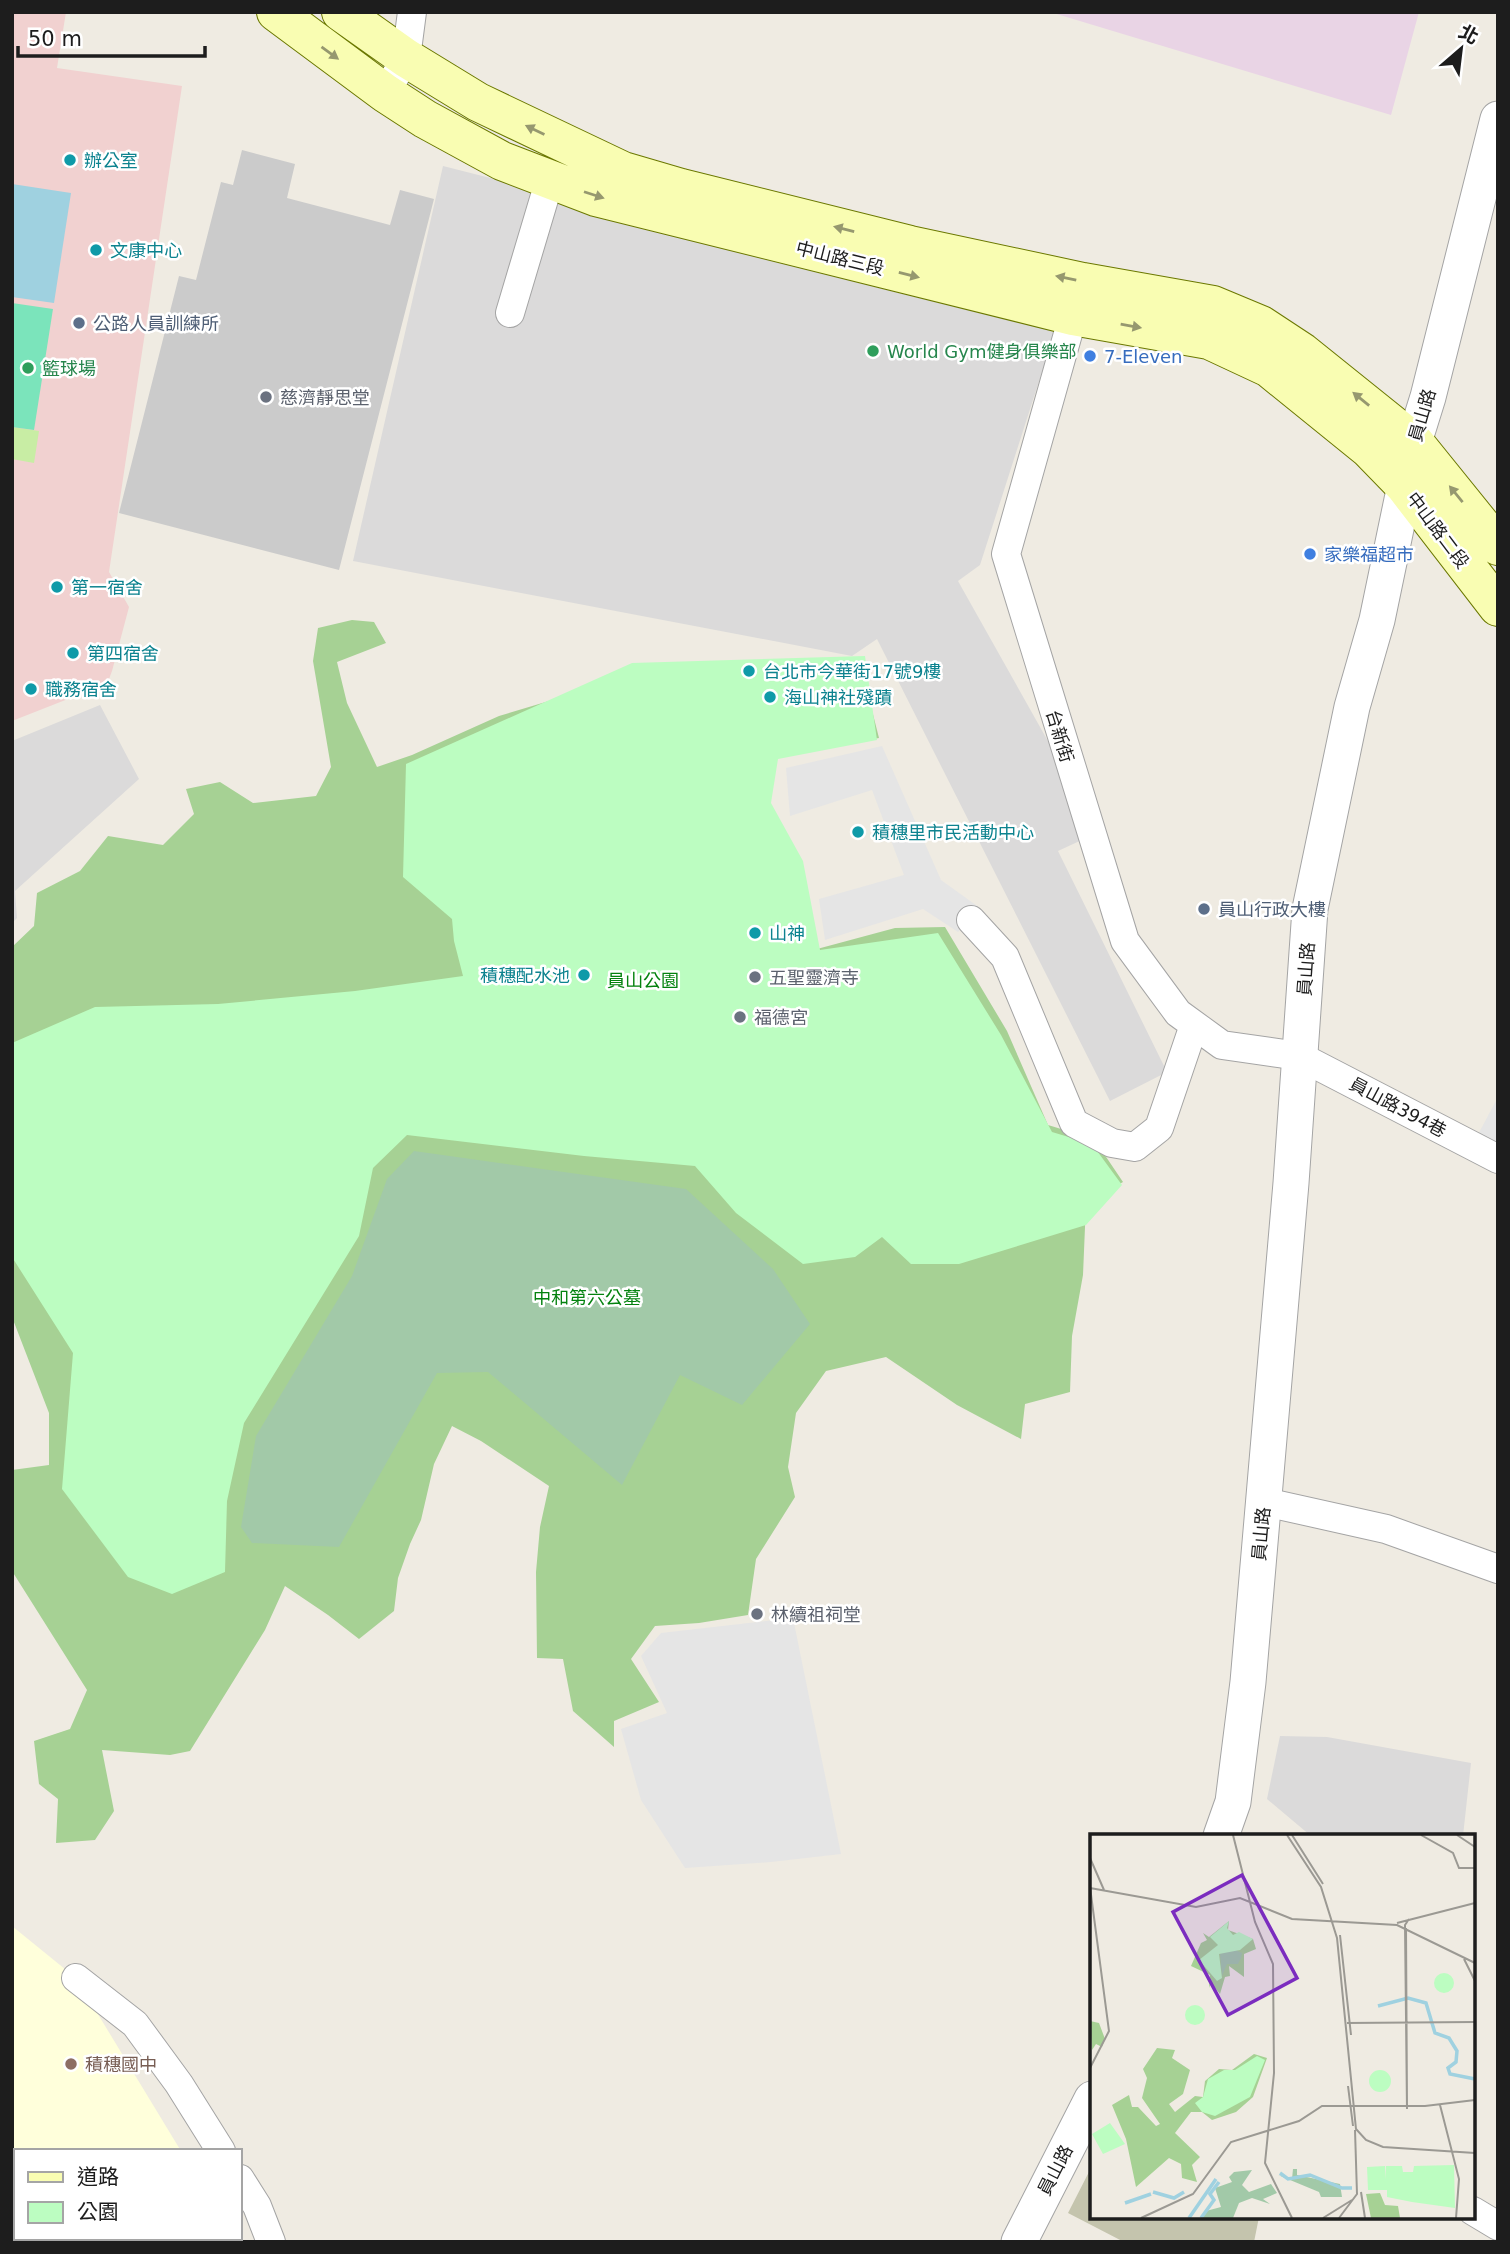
<svg xmlns="http://www.w3.org/2000/svg" width="1510" height="2254" font-family="'DejaVu Sans','Noto Sans TC',sans-serif">
<style>
.residential{fill:#dbdada}
.commercial{fill:#f1d1d0}
.industrial{fill:#e9d4e5}
.education{fill:#ffffdb}
.religious{fill:#cbcbcb}
.construction{fill:#c4c4ad}
.grass{fill:#c8eda4}
.forest{fill:#a6d194}
.cemetery{fill:#a2c9a8}
.park{fill:#bcfdc1}
.pitch{fill:#7be4bb}
.parking{fill:#e5e5e5}
.water{fill:#9fd1e0}
.lines{fill:none;stroke-linecap:round;stroke-linejoin:round}
.minor-casing{stroke:#a4a4a4;stroke-width:30}
.tertiary-casing{stroke:#a4a4a4;stroke-width:37}
.secondary-casing{stroke:#6b7800;stroke-width:40}
.minor{stroke:#fff;stroke-width:28}
.tertiary{stroke:#fff;stroke-width:35}
.secondary{stroke:#f9fdb2;stroke-width:38}
.oneway{fill:#96986f}
.culture-dot{fill:#0f9aa8;stroke:#fff;stroke-width:2.5}
.service-dot{fill:#5c6f8a;stroke:#fff;stroke-width:2.5}
.leisure-dot{fill:#2e9e5b;stroke:#fff;stroke-width:2.5}
.shop-dot{fill:#3f7fe0;stroke:#fff;stroke-width:2.5}
.worship-dot{fill:#6b7280;stroke:#fff;stroke-width:2.5}
.education-dot{fill:#8d6e63;stroke:#fff;stroke-width:2.5}
.labels{text-anchor:middle;dominant-baseline:central;stroke-width:5;stroke-linejoin:round;paint-order:stroke}
.culture-label{font-size:18px;fill:#0d838f;stroke:#fff;text-anchor:start}
.street-label{font-size:18px;fill:#1d1d1d;stroke:#fff}
.service-label{font-size:18px;fill:#4e5e75;stroke:#fff;text-anchor:start}
.leisure-label{font-size:18px;fill:#27864d;stroke:#fff;text-anchor:start}
.shop-label{font-size:18px;fill:#366cbe;stroke:#fff;text-anchor:start}
.worship-label{font-size:18px;fill:#5b616d;stroke:#fff;text-anchor:start}
.park-label{font-size:18px;fill:#04820f;stroke:#fff}
.education-label{font-size:18px;fill:#785e54;stroke:#fff;text-anchor:start}
.inset-river{fill:none;stroke:#9fd1e0;stroke-width:3.5}
.inset-road{fill:none;stroke:#9b9993;stroke-width:2}
.view{fill:#7b2cbf;fill-opacity:0.15;stroke:#7b2cbf;stroke-width:3.5}
.inset-edge{fill:none;stroke:#1d1d1d;stroke-width:3.5}
</style>
<rect width="100%" height="100%" fill="#efebe2"/>
<path class="residential" d="M443,166L1058,322L980,565L958,581L1099,832L1058,851L1167,1072L1110,1101L877,639L852,656L353,561Z
M100,705L139,779L15,891L17,918L12,923V741Z
M1280,1736L1327,1737L1471,1763L1463,1836H1311L1267,1799Z"/>
<path class="commercial" d="M12,12H66L57,68L182,86L109,572L129,607L112,671L109,679L101,686L12,721Z"/>
<path class="industrial" d="M1050,12H1419L1391,115Z"/>
<path class="education" d="M12,1926L76,1978L181,2151H16V2238H234L237,2242H12Z"/>
<path class="religious" d="M242,150L295,164L287,198L390,225L400,190L434,199L339,570L119,513L179,276L196,280L221,182L233,185Z"/>
<path class="construction" d="M1092,2166V2217H1259L1254,2242H1124L1068,2213Z"/>
<path class="grass" d="M12,427L39,431L34,463L12,459Z"/>
<path class="forest" d="M352,620L374,622L386,643L337,662L347,703L377,767L412,755L499,716L569,695L860,663L879,738L776,755L768,809L817,949L895,928L945,927L1007,1031L1048,1125L1094,1139L1123,1182L1086,1203L1083,1275L1072,1336L1070,1392L1025,1404L1021,1439L957,1405L886,1357L826,1371L796,1413L788,1467L795,1497L756,1559L748,1615L699,1623L655,1626L631,1659L659,1702L614,1721V1747L573,1711L563,1659L537,1658L536,1572L540,1527L549,1486L481,1441L452,1426L434,1464L421,1520L410,1544L398,1578L394,1611L359,1639L328,1615L285,1586L265,1630L190,1751L170,1755L102,1750L114,1811L95,1840L56,1843L58,1799L39,1784L34,1741L70,1729L87,1690L12,1571V1470L49,1465V1413L12,1317V947L34,926L37,893L80,871L108,836L163,845L194,814L186,789L220,782L253,803L316,796L331,767L313,661L318,628Z"/>
<path class="cemetery" d="M414,1151L686,1189L773,1269L810,1324L742,1405L680,1375L622,1485L488,1372L437,1373L339,1547L252,1543L241,1527L256,1436L352,1276L387,1179Z"/>
<path class="park" d="M865,656L877,740L778,759L771,803L803,861L820,950L938,933L1001,1035L1052,1132L1092,1144L1122,1185L1086,1225L959,1264H911L882,1237L855,1257L803,1264L736,1213L695,1166L584,1156L407,1135L373,1168L359,1236L244,1423L227,1501L225,1572L172,1594L128,1577L62,1489L73,1353L12,1257V1043L95,1007L218,1004L355,991L463,976L454,941L452,919L403,877L406,764L632,663Z"/>
<path class="pitch" d="M12,303L53,309L34,430L12,427Z"/>
<path class="parking" d="M882,746L941,880L980,908L958,932L923,909L825,940L819,899L904,875L872,790L790,816L786,768Z
M1498,1097V1156L1474,1142Z
M793,1618L841,1854L771,1862L685,1868L641,1800L621,1729L667,1713L641,1656L661,1633Z"/>
<path class="water" d="M12,184L71,193L54,303L12,297Z"/>
<g class="lines">
<g class="minor-casing">
<path id="minor" d="M385,93L406,58L412,12
M510,313L550,179
M1073,316L1006,554L1125,941L1178,1013L1222,1045L1299,1056L1498,1159
M971,920L1005,957L1074,1123L1112,1143L1135,1147L1159,1128L1194,1025
M1265,1502L1386,1529L1498,1569
M76,1978L135,2024L179,2084L221,2151
M240,2179L257,2206L271,2242
M1473,2211L1498,2226"/>
</g>
<g class="tertiary-casing">
<path id="tertiary" d="M1221,1836L1233,1802L1248,1682L1291,1183L1310,909L1352,707L1377,620L1414,442L1428,397L1498,119
M1019,2242L1092,2099"/>
</g>
<g class="secondary-casing">
<path id="secondary" d="M276,12L385,93L425,119L502,161L596,197L1073,316L1209,340L1269,368L1369,449L1404,485L1498,607
M341,12L406,58L478,102L623,171L681,188L910,245L1083,282L1213,305L1261,325L1302,352L1414,442L1498,546"/>
</g>
<use href="#minor" class="minor"/>
<use href="#tertiary" class="tertiary"/>
<use href="#secondary" class="secondary"/>
</g>
<defs><path id="oneway-solid" d="M-6-.8H1V-3.2L6.5 0L1 3.2V.8H-6Z" transform="scale(1.75)"/></defs>
<g class="oneway">
<use href="#oneway-solid" transform="translate(330 53) rotate(36)"/>
<use href="#oneway-solid" transform="translate(535 130) rotate(-154)"/>
<use href="#oneway-solid" transform="translate(594 195) rotate(18)"/>
<use href="#oneway-solid" transform="translate(844 229) rotate(-166)"/>
<use href="#oneway-solid" transform="translate(909 275) rotate(14)"/>
<use href="#oneway-solid" transform="translate(1066 278) rotate(-168)"/>
<use href="#oneway-solid" transform="translate(1131 326) rotate(10)"/>
<use href="#oneway-solid" transform="translate(1361 399) rotate(-141)"/>
<use href="#oneway-solid" transform="translate(1456 494) rotate(-129)"/>
</g>
<g class="culture-dot">
<circle cx="70" cy="160" r="7"/>
<circle cx="96" cy="250" r="7"/>
<circle cx="57" cy="587" r="7"/>
<circle cx="73" cy="653" r="7"/>
<circle cx="749" cy="671" r="7"/>
<circle cx="31" cy="689" r="7"/>
<circle cx="770" cy="697" r="7"/>
<circle cx="858" cy="832" r="7"/>
<circle cx="755" cy="933" r="7"/>
<circle cx="584" cy="975" r="7"/>
</g>
<g class="service-dot">
<circle cx="79" cy="323" r="7"/>
<circle cx="1204" cy="909" r="7"/>
</g>
<g class="leisure-dot">
<circle cx="873" cy="351" r="7"/>
<circle cx="28" cy="368" r="7"/>
</g>
<g class="shop-dot">
<circle cx="1090" cy="356" r="7"/>
<circle cx="1310" cy="554" r="7"/>
</g>
<g class="worship-dot">
<circle cx="266" cy="397" r="7"/>
<circle cx="755" cy="977" r="7"/>
<circle cx="740" cy="1017" r="7"/>
<circle cx="757" cy="1614" r="7"/>
</g>
<circle class="education-dot" cx="71" cy="2064" r="7"/>
<g class="labels">
<g class="culture-label">
<text x="84" y="160">辦公室</text>
<text x="110" y="250">文康中心</text>
<text x="71" y="587">第一宿舍</text>
<text x="87" y="653">第四宿舍</text>
<text x="763" y="671">台北市今華街17號9樓</text>
<text x="45" y="689">職務宿舍</text>
<text x="784" y="697">海山神社殘蹟</text>
<text x="872" y="832">積穗里市民活動中心</text>
<text x="769" y="933">山神</text>
<text x="570" y="975" text-anchor="end">積穗配水池</text>
</g>
<g class="street-label">
<text transform="translate(840 258) rotate(14)">中山路三段</text>
<text transform="translate(1422 415) rotate(-74)">員山路</text>
<text transform="translate(1438 530) rotate(53)">中山路二段</text>
<text transform="translate(1060 736) rotate(73)">台新街</text>
<text transform="translate(1306 969) rotate(-86)">員山路</text>
<text transform="translate(1398 1107) rotate(28)">員山路394巷</text>
<text transform="translate(1261 1534) rotate(-85)">員山路</text>
<text transform="translate(1055 2170) rotate(-63)">員山路</text>
</g>
<g class="service-label">
<text x="93" y="323">公路人員訓練所</text>
<text x="1218" y="909">員山行政大樓</text>
</g>
<g class="leisure-label">
<text x="887" y="351">World Gym健身俱樂部</text>
<text x="42" y="368">籃球場</text>
</g>
<g class="shop-label">
<text x="1104" y="356">7-Eleven</text>
<text x="1324" y="554">家樂福超市</text>
</g>
<g class="worship-label">
<text x="280" y="397">慈濟靜思堂</text>
<text x="769" y="977">五聖靈濟寺</text>
<text x="754" y="1017">福德宮</text>
<text x="771" y="1614">林續祖祠堂</text>
</g>
<g class="park-label">
<text x="643" y="980">員山公園</text>
<text x="587" y="1297">中和第六公墓</text>
</g>
<g class="education-label">
<text x="85" y="2064">積穗國中</text>
</g>
</g>
<g transform="translate(1090 1834)">
<rect width="385" height="385" fill="#efebe2"/>
<path d="M139,87L138,96L163,105L166,115L154,120V143L139,132L140,142L135,143L130,160L121,149L119,154L120,141L101,132L111,109L117,106L113,99L119,103ZM0,187L9,189L15,205L12,213L6,210L2,216ZM67,214L85,216L82,224L100,236L93,260L79,270L85,278L105,262L113,263L115,247L129,235L142,236L164,220L177,224L163,263L146,278L122,286L112,278H101L85,299L110,323L102,331L107,348L92,344L91,330L79,324L46,353L36,305L22,271L39,261L42,273H48L66,292L70,290L52,264L57,244L53,235ZM290,359L295,371L308,372L310,384H281L276,360Z" fill="#a6d194"/>
<path d="M143,115L152,119L151,124L148,130H137L132,142L130,120ZM203,335H207V341L250,350L252,363H231L229,358L188,341L202,345ZM162,336L152,351L159,358L181,350L187,359L173,365L180,370L162,364L149,369L143,384H112L116,377L131,373L125,354L142,348L139,343L144,338Z" fill="#a2c9a8"/>
<path d="M139,87L137,94L143,101L149,98L163,105L150,116L129,120L132,144L127,147L109,126L128,111L120,103ZM344 149a10 10 0 1 1 20 0a10 10 0 1 1-20 0ZM95 181a10 10 0 1 1 20 0a10 10 0 1 1-20 0ZM167,222L175,226L160,263L125,282L112,278L105,269L113,263L118,245L134,236H145ZM279 247a11 11 0 1 1 22 0a11 11 0 1 1-22 0ZM20,289L35,310L13,320L2,300ZM364,331L365,374L322,368L297,363V356H278L277,333L295,332V345L296,332H312L313,338H323L324,332Z" fill="#bcfdc1"/>
<path class="inset-river" d="M288,172L318,164L336,169L345,199L359,204L367,217L366,228L358,234L360,240L385,245M190,339L198,345L220,341L252,354H262M63,358L84,364L94,358M35,369L61,360M99,384L126,345M111,384L124,366L120,360L129,348"/>
<path class="inset-road" d="M143,1L165,88L183,130L184,239L175,329L202,384M197,1L231,53L247,104L266,295L276,306L293,313L385,319M202,1L233,50M331,1L363,19L369,34H385M367,1L385,13M0,24L14,56M0,54L106,73L150,64L202,85L307,91L385,129M307,89L385,69M316,94L317,275L315,91L319,85M250,101L261,201M374,125L385,147M257,189L385,188M0,234L19,197L0,53M258,252L263,292M350,271L369,345L366,384M271,358L275,384M51,384L103,360L141,308L209,287L232,272H335L385,266M233,384L262,366M249,384L267,360L265,296"/>
<path class="view" d="M152,41L207,144L138,181L83,78Z"/>
<rect width="385" height="385" class="inset-edge"/>
</g>
<rect width="1510" height="2254" fill="none" stroke="#1d1d1d" stroke-width="28"/>
<rect x="14" y="2149" width="228" height="91" fill="#ffffff" stroke="#a5a5a5" stroke-width="2"/>
<rect x="28" y="2172" width="35" height="10" fill="#f9fdb2" stroke="#a5a5a5" stroke-width="2"/>
<text x="77" y="2184" font-size="21" fill="#1d1d1d">道路</text>
<rect x="28" y="2202" width="35" height="21" fill="#bcfdc1" stroke="#a5a5a5" stroke-width="2"/>
<text x="77" y="2219" font-size="21" fill="#1d1d1d">公園</text>
<g transform="translate(1461 49) rotate(28)" stroke="#ffffff" stroke-width="5" paint-order="stroke">
<path d="M0-5L12 26L0 18L-12 26Z" fill="#1d1d1d"/>
<text y="-10" font-size="19" font-weight="bold" text-anchor="middle" fill="#1d1d1d">北</text>
</g>
<path d="M18 46v10h187v-10" fill="none" stroke="#1d1d1d" stroke-width="3.5"/>
<text x="28" y="46" font-size="21" fill="#1d1d1d" stroke="#ffffff" stroke-width="5" paint-order="stroke">50 m</text>
</svg>
